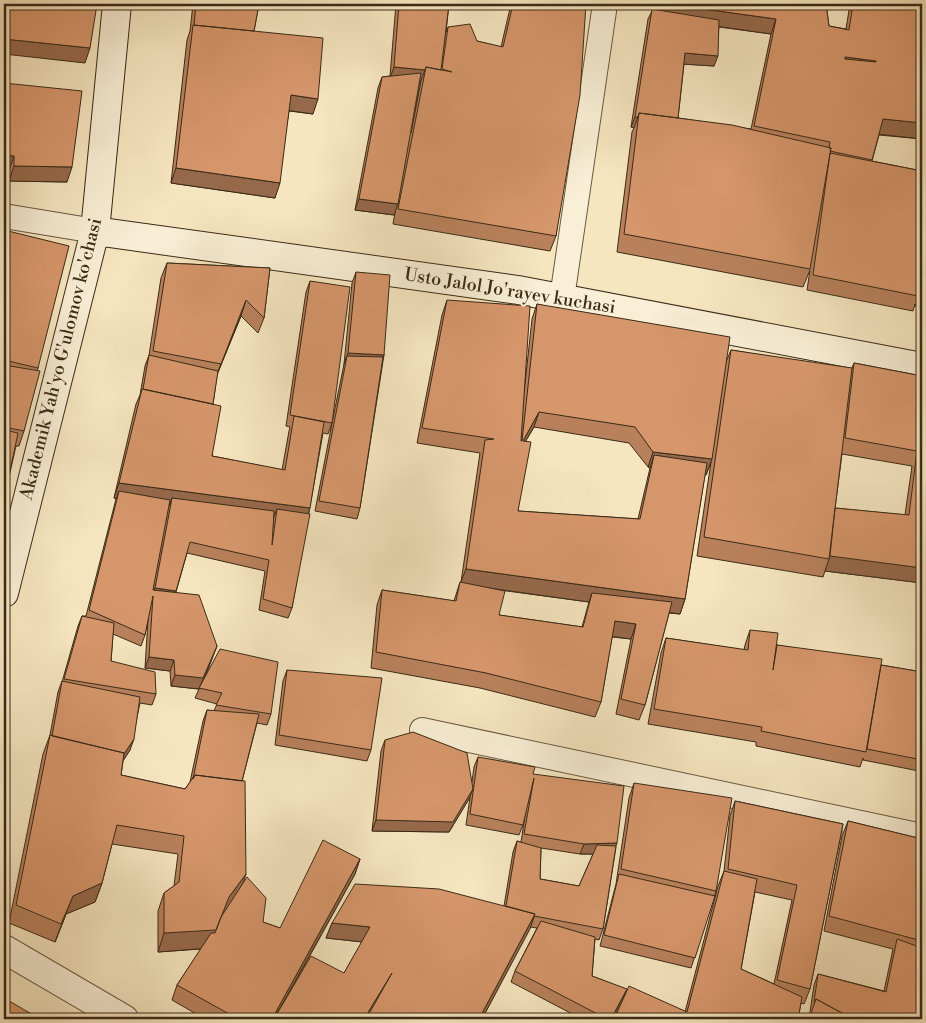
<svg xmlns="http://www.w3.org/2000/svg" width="926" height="1023" font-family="'Libre Bodoni',serif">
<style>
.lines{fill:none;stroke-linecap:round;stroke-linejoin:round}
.lane-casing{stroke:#695941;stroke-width:26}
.street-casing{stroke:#695941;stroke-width:30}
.secondary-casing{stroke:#3a2a17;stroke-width:30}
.lane{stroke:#f9efd6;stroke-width:24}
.street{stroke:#f9efd6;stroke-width:28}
.secondary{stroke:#f9efd6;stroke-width:28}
.wall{fill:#b8815c;stroke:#3a2a17;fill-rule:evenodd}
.shaded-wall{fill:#96694b;stroke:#3a2a17}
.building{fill:#d6966b;stroke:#3a2a17;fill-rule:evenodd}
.labels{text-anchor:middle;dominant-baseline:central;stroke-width:4;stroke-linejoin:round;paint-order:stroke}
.street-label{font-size:18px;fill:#3a2a17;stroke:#f9efd6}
</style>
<rect width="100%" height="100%" fill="#f6e6c0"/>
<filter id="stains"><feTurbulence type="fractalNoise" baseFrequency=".004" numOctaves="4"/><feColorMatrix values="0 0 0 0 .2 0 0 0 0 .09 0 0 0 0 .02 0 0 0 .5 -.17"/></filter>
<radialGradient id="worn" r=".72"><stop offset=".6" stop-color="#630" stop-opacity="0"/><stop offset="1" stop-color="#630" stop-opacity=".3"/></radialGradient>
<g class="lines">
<g class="lane-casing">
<path id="lane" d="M4,216L95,231
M562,298L605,4
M422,730L922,836"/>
</g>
<g class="street-casing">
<path id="street" d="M4,949L124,1019"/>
</g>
<g class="secondary-casing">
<path id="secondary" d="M95,231L518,290L922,367
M4,593L95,231L117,4"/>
</g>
<use href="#lane" class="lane"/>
<use href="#street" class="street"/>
<use href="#secondary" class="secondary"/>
</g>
<path class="wall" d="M193,4H259L254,31L313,114L289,111L275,198L171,183L187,40L190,31Z
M396,4H449L446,32L448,27L477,41L501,47L511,4H586L556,236L550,251L393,224L395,212L394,215L355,210L378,88L382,77L390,76ZM420,81H421L411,133Z
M654,4H826L829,26L846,29L850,4H922V139L879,135L872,161L922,171V307L915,306V304L913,311L807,290L810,270L803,287L617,252L632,132L634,128L631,127L648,19L653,9ZM719,27L771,34L751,129L678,118L684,64L714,66Z
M4,83L67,182L9,181V171L4,170Z
M4,230L38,368L24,431L19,446H16L4,499Z
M167,263L270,268L264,318L258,333L241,316L217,375L213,404L212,456L282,470L289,431L290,427L286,426L306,292L310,281L332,423L344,364L352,283L356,272L384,355L360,508L357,519L315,511L332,423L328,434L323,433L292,608L288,618L259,610L265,571L187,553L176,592L217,646L204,680L271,714L267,725L257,723L242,781L243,885L263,922L280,928L360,859L355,874L281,1008L344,973L362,942L326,938L332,923L504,906L513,852L517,841L521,842L526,809L523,825L519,835L466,825L470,797L449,832L372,831L381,751L385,740L472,782L474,767L478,757L533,774L616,847L603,929L599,940L595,939L592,976L685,1012L718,886L724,871L730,816L735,801L843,824L810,989L804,1004L801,1003L798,1019H614L618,1010L613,1019H582L511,982L515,971L537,928L530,927L482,1019H205L172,1000L177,985L201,949L158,952V911L164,893L174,886L178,854L112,844L102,883L95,902L66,914L55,942L9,923L43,754L50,735L58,692L62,681V682L78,626L82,616H86L116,499L114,498L136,404L140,395L145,366L149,355L161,278ZM148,619L145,668L170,671L171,686L199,689L195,698L217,704L214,711L207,710L203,721L190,782L185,789L121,775L123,761L130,750L140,703L152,705L156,694L111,661L113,634L141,646L145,635ZM541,848L580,854H593L579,886L540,879ZM755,892L792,900L774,984L741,969Z
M447,300L524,393L532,319L537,304L726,362L731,350L851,370L854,363L922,376V583L825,571L823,577L697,556L711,462L706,475L705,474L685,599L680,614L669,613L645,705L639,720L616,714L631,639L612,637L601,702L595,717L480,688L371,668L377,605L382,590L454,601L460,582H461L480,453L417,443L442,315ZM534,427L629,443L648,467L650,468L638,519L518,511L525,442ZM842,454L912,466L905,515L835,508ZM492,589L589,602L582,627L499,615Z
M750,630L775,651L777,645L881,665L922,672V762L919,771L863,760V758L860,767L756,746V742L648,724L661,653L666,638L744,650L745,645Z
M287,670L371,750L367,761L275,745L283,681Z
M634,783L716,891L691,968L600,946L616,884L629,798Z
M848,821L922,839V1019H808L810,1013V1012L814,985L818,974L884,991L893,949L824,931L842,836Z"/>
<path class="shaded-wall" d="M657,4H667L776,19L771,34L652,17Z
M4,39L90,48L85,63L4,54Z
M685,53L718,56L714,66L682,64Z
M845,57L876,61L870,76L839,72Z
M394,67L425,70L421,81L390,78Z
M291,95L318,99L313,114L285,110Z
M635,117H638L634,128L631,127Z
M883,119L922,123V139L877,134Z
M4,155L14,156L9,171L4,170Z
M14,166L72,167L67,182L9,181Z
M176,168L280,183L275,198L171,183Z
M359,199L398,204L394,215L355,210Z
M246,300L241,316L215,379L221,364Z
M348,353L384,355L380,366L347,356L344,364Z
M539,412L534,427L517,456L523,441Z
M653,452L712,459L706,475L652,468L654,455L650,468L648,467Z
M119,483L310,508L305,523L277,509L273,519L172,498L170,505L117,499L119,491L116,499L114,498Z
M829,555L922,568V583L825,571L829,559Z
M466,569L685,599L680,614L590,602L592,593L589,602L460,584Z
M155,588L176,591L172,602L151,599Z
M615,621L636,624L631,639L609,636Z
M217,646L199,689V688V689L171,686L175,675Z
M149,657L174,660L170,671L145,668Z
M134,739L130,750L118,768L122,757Z
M473,789L469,799L449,832L372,831L376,820Z
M617,843L613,854H580L584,844Z
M360,859L355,874L274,1019H272Z
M246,874L240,893L210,948L158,952L164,933L229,897Z
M102,883L95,902L66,914L55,942L73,896Z
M535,914L530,929L482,1019H479Z
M332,923L370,927L364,942L326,938Z
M392,973L368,1019H364Z
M627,989L623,1000L613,1019H611Z"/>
<path class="building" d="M4,4H97L90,48L4,39Z
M196,4H259L254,31L194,25Z
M399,4H449L441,70L426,67L425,70L394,67Z
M513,4H586L580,95L556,236L398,209L426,67L452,72L442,69L448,27L470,24L477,41L503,47Z
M667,4H826L829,26L849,30L853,4H922V123L883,119L872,160L830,151L831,148H829L830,142L754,126L776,19ZM845,57L876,61V62L845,59Z
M652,9L719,20L718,56L685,53L678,118L639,113L638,117H635Z
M193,25L323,38L318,99L291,95L280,183L176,168Z
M421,73L398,204L359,199L382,77Z
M4,83L82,91L72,167L14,166V156L4,155Z
M639,113L732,125L831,148L810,269L624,234Z
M830,153L922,171V268L918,296L813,275Z
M4,230L69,246L38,368L4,360Z
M167,263L270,268L264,318L246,300L221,364L153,351Z
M356,272L390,275L384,355L348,353Z
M922,278V291L921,290Z
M310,281L350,287L332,423L290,415Z
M447,300L530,306L521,441H522L537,304L730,337L712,459L653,452L635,427L539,412L523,441L531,442L518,511L640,519L654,455L707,463L685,599L466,569L485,440L494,439L422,428Z
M731,350L852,368L829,559L704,537Z
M149,355L218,371L213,404L143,389Z
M347,356L383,357L360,508L319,501Z
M854,363L922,376V568L830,556L835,508L909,515L917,451L845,438Z
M4,365L40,371L24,431L4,427Z
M142,389L221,406L212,456L285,470L294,416L324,422L310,508L119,483Z
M4,430L18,433L4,499Z
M119,491L170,500L153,590L199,595L217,646L203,678L175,675L174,660L149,657L153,596L145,635L89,610Z
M172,498L274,511L272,545L277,509L310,514L292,608L263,599L269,560L190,542L176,591L155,588Z
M460,582L505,591L499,615L583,627L592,593L672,602L645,705L621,699L636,624L615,621L601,702L486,673L376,652L382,590L456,601Z
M82,616L114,623L111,661L155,672L156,694L64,679Z
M750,630L778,633L773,670L777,645L882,659L866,752L761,731L762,727L654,709L666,638L748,650Z
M220,649L278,662L271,714L216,705L222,693L199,688Z
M881,665L922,672V760L867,749Z
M287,670L382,678L371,750L279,735Z
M62,681L140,697L134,739L124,754V753L52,736Z
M207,710L259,714L242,781L195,775L193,779Z
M413,732L467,753L473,789L453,822L376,820L385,740Z
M50,735L124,753L121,775L185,789L195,775L245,781L246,874L229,897L216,930L164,933V893L179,882L184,836L117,825L102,883L73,896L61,924L16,905Z
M478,757L535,767L533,774L624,786L617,843L584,844L524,834L534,778L523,825L470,814Z
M634,783L732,798L716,891L621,869Z
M735,801L843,824L810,989L777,980L797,885L728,869Z
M848,821L922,839V941L829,916Z
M323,840L360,859L272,1019H238L177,985L211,933H215L221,917L247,877L266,898L263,922L280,928Z
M517,841L541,848L540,879L579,886L597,845L616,846L603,929L534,916L535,914L506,906Z
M724,871L757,879L741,969L802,997L798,1019H614L629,986L687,1012Z
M619,874L715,896L695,958L604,935Z
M355,884L439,889L535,914L479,1019H366L392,973L364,1019H274L311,956L344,973L370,927L332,923Z
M541,921L595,937L592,976L627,989L611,1019H607L515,971Z
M897,939L922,948V1019H853L816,999L815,1002H814L818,974L886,992Z
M4,998L40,1019H4Z
M816,999L853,1019H809Z"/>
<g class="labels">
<g class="street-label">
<text transform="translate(510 291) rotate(9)">Usto Jalol Jo'rayev kuchasi</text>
<text transform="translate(61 359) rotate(-76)">Akademik Yah'yo G'ulomov ko'chasi</text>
</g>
</g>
<rect width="926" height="1023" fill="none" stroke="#f6e6c0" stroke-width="20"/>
<rect x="5" y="5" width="916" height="1013" fill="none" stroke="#3a2a17" stroke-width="2.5"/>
<rect x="10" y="10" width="906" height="1003" fill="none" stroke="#3a2a17"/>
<rect width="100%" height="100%" filter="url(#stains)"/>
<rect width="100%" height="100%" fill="url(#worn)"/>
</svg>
